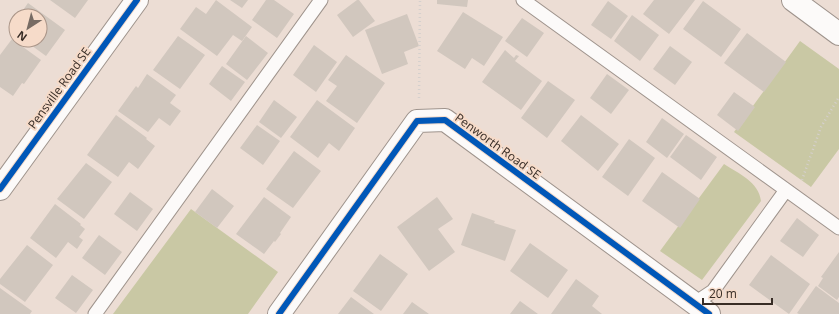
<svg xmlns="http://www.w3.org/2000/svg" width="839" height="314" font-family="'Open Sans',sans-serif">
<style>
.green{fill:#c9c8a4}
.building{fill:#d1c7be}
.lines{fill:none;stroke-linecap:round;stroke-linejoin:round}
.lane-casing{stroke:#9e938c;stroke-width:15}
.street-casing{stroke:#9e938c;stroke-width:24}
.path{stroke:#d5d0cd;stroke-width:2.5;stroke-dasharray:1 3;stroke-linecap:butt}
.lane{stroke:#fcfaf9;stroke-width:13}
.street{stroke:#fcfaf9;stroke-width:22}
.cycleway-casing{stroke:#f6dbc9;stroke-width:8}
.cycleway{stroke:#0057b8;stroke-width:6}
.labels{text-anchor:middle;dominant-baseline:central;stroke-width:4;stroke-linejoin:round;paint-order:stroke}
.street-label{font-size:12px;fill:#382d26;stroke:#f6dbc9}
</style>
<rect width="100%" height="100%" fill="#ecddd4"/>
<path class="green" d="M800,41L839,69V149L811,187L734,132Z
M724,164C738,173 759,182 761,201L702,280L660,251Z
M191,209L278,272L248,314H113Z"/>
<path class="building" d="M50,0H88L75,18Z
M216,0L252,27L242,41L233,35L217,56L180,29L196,7L206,14Z
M230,0H248L242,8Z
M266,0H274L294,14L277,38L252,20Z
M357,0H359L375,21L353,37L337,15Z
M437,0H468L467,7L437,4Z
M654,0H695L669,34L643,14Z
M608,1L628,16L611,39L591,25Z
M703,1L741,29L721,57L683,29Z
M28,3L65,30L46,56L24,40H40V16H19Z
M463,12L503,37L484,66L472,58L465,69L437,51Z
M407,14L419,46L404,52L408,64L382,74L365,30Z
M632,15L659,35L640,61L614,41Z
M522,18L544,33L527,57L505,41Z
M16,20V34L9,29Z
M747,33L786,62L764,92L724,63Z
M178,36L205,55L180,89L153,70Z
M246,36L268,53L247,80L226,64Z
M12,39L41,60L24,84L22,83L13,96L0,87V55Z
M314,45L337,62L316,92L293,75Z
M670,46L692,62L675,85L653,69Z
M505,50L514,58L516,55L519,56L515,61L542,81L521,110L482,82Z
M346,55L385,83L357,123L326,101L337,86L328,80Z
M222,66L245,82L231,101L209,84Z
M147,74L176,95L170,103L181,111L170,126L159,118L148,132L118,111L136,86L138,88Z
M607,74L629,90L611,114L590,98Z
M548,81L575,100L547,138L521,118Z
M734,92L755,107L738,131L717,115Z
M274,100L297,117L281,138L259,122Z
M317,100L355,128L339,151L329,143L318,158L290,137Z
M116,115L147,138L146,139L155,146L138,169L129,162L118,177L87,155Z
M581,115L619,144L598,171L561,141Z
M662,118L684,134L667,158L646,142Z
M257,125L280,141L263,165L240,148Z
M686,135L717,157L701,180L670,157Z
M629,139L655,158L628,196L602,177Z
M294,151L321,171L293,208L266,189Z
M86,163L112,182L84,219L57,199Z
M662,172L700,199L680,228L642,201Z
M212,189L234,206L217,228L195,212Z
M130,192L153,209L137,231L114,214Z
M264,197L291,217L280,233L281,234L275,242L274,241L264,254L236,234Z
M437,197L453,219L438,229L455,252L429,271L397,227Z
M55,204L81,224L80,225L85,229L79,237L83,240L77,249L68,242L56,258L30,238Z
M472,213L495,221L494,223L516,230L505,261L461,245Z
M797,218L819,235L803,257L780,241Z
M99,235L122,252L105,275L82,258Z
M530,243L568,270L548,298L510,271Z
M27,245L53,265L25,302L0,284V279Z
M839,252V297L837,300L818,286L823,278L821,277Z
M380,254L408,274L381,311L353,291Z
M771,255L810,284L789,314L749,285Z
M72,275L93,290L76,313L55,298Z
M576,279L599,296L592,306L602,314H551Z
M816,286L839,303V314H799L797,313Z
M0,288L32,311L30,314H0Z
M351,297L374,314H338Z
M520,301L538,314H510Z
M412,302L429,314H403Z"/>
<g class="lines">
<g class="lane-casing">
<path id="lane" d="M523,0L839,228
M695,303L713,291L786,190
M95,314L321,0"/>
</g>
<g class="street-casing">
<path id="street" d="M793,0L839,34
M0,189L137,0
M279,314L417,121L445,120L709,314"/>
</g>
<path class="path" d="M419,98L420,0
M802,180L821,127L839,97"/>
<use href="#lane" class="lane"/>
<use href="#street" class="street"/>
<g class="cycleway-casing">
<path id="cycleway" d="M0,189L137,0
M279,314L417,121L445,120L709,314"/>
</g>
<use href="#cycleway" class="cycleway"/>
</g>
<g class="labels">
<g class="street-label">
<text transform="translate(59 88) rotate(-54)">Pensville Road SE</text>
<text transform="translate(498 146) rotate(36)">Penworth Road SE</text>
</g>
</g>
<g transform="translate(28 28) rotate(216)"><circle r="19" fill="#f6dbc9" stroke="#aa9588"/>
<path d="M0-3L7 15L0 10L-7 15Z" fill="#776b63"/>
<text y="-6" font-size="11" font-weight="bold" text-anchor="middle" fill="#382d26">N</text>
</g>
<path d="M703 298v6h69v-6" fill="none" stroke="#382d26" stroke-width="2"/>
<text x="709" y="298" font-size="12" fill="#382d26" stroke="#f6dbc9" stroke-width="3" paint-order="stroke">20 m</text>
</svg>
